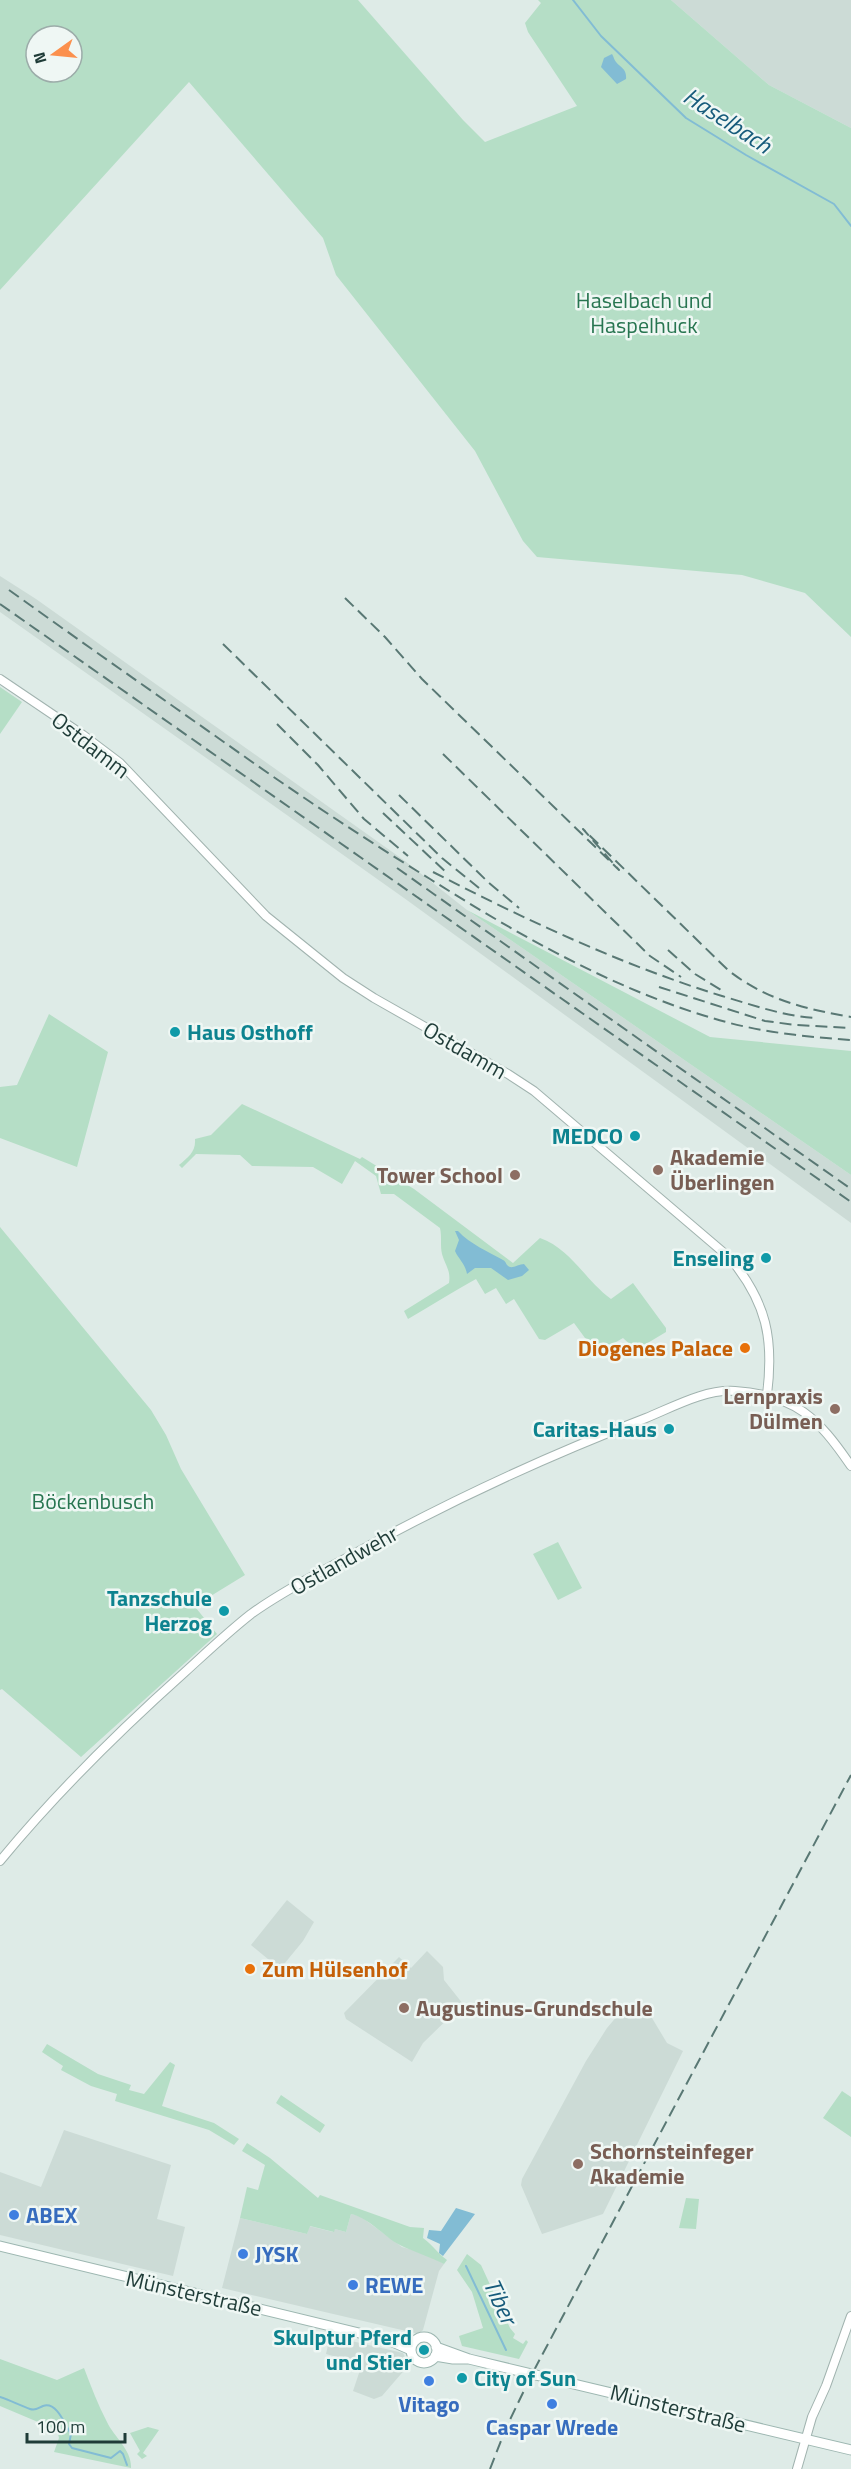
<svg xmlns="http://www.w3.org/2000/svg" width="851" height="2469" font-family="'Titillium Web',sans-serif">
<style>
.built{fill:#ccdbd6}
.green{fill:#b5dec6;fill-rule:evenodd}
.water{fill:#82bcd4}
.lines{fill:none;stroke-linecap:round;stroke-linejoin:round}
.stream{stroke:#82bcd4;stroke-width:2}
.tertiary-casing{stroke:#a1b3af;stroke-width:10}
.secondary-casing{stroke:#9db7b1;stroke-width:11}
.tertiary{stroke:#fff;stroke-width:8}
.secondary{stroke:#fff;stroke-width:9}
.rail{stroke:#597874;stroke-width:2;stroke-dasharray:12 6;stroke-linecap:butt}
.culture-dot{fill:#0f9aa8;stroke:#eff7f4;stroke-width:2}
.education-dot{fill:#8d6e63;stroke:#eff7f4;stroke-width:2}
.food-dot{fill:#e8710a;stroke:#eff7f4;stroke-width:2}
.shop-dot{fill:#3f7fe0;stroke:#eff7f4;stroke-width:2}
.labels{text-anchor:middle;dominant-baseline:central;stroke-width:5;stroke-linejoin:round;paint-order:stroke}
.park-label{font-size:22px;fill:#277550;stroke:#eff7f4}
.street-label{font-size:22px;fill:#1f3c38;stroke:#eff7f4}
.culture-label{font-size:22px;font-weight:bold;fill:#0d838f;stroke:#eff7f4;text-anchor:end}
.education-label{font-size:22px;font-weight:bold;fill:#785e54;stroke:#eff7f4;text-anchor:start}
.food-label{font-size:22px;font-weight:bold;fill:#c56008;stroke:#eff7f4;text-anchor:end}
.shop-label{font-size:22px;font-weight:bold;fill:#366cbe;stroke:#eff7f4;text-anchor:start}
.water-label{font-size:24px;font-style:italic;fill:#165b7b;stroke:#eff7f4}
</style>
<rect width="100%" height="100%" fill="#deebe7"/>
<path class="built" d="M671,0H851V128L769,85Z
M0,576L36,599L405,861L467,910L851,1175V1223L404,898L0,612Z
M287,1900L314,1922L303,1941L280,1969L251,1945Z
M427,1951L443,1967L444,1980L463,2004L423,2043L412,2062L346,2019L344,2013L399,1957L411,1968Z
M640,1998L667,2043L683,2051L603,2214L542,2234L521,2185L522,2179L586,2061L607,2028L618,2015Z
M64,2130L171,2165L157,2219L185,2227L173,2276L0,2235V2172L41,2187Z
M351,2214L360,2216L402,2247L427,2254L444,2264L439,2271L423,2330L419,2334L222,2288L240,2218L307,2234L309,2226L333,2232L335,2229L346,2232Z
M330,2336L403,2353L407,2361V2367L382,2396L374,2399L353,2391L362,2364L326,2354Z"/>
<path class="green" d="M0,0H358L463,120L485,142L577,106L528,32L525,23L541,3L538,0H671L769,85L851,128V637L805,593L742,575L537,557L523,541L475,451L336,275L323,238L189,82L0,290ZM36,36H72V72H36Z
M0,687L22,702L0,734Z
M467,910L710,1037L851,1051V1175Z
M49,1014L108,1052L77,1167L0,1138V1087L17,1085Z
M242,1104L360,1159L362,1157L414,1189L513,1263L540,1238C571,1249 585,1280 611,1299L633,1283L666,1328V1332L636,1350L623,1338L604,1349L585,1338L574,1323L545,1340L539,1339L514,1299L506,1304L496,1288L485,1294L476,1279C452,1292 431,1306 408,1319L404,1311L449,1283C451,1270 445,1265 442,1254C440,1246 442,1237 440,1228L394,1194H381L376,1176L355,1161L342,1184L313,1167L252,1166L240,1155L196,1154L182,1168L179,1165C188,1157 196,1152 195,1139L211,1135Z
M0,1227L151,1410L166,1435L181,1469L245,1575L214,1594L196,1608L217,1634L81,1757L2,1689L0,1690Z
M558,1542L582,1588L558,1600L533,1554Z
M47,2044L98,2074L131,2085L129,2090L144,2094L170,2062L175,2065L162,2106L214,2123L239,2139L234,2145L209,2130L115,2101L117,2094L91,2086L61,2070L63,2066L42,2052Z
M842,2091L851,2097V2137L823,2118Z
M281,2095L325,2125L320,2133L276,2103Z
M247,2143L270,2158L318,2198L320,2195L410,2227L424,2228L423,2238C433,2245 437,2253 447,2260L444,2264C430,2257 418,2253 404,2247C385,2239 372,2219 351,2214L346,2232L335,2229L334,2232L310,2226L307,2234L240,2218L247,2187L258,2190L265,2165L242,2151Z
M686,2198L699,2199L696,2229L679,2228Z
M467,2254L481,2265L510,2328L515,2334L513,2338L523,2344L526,2340L528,2342L519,2359L462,2346L459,2336L483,2328L472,2292L457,2270Z
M0,2359L57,2380L84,2368C91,2386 98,2405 107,2422C114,2437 132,2450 131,2468L54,2452L59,2438L57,2430L0,2406Z
M148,2427L159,2430L143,2453L147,2456L142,2459L137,2454L140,2451L130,2433Z"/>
<path class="water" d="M612,54C614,57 614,60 616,62C621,68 627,69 626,79L617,84L601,67L604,58Z
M455,1231H458C470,1244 489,1252 503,1260C507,1262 505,1265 510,1267C513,1268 520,1264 524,1264L529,1270L522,1276L508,1280L491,1268H475L467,1274C465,1263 459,1260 455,1251L459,1240Z
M456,2208L475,2214L443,2256L439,2253L440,2244L427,2238L429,2230L441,2231Z"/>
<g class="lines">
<path class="stream" d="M573,0L601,36L686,118L746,155L834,204L851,226
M466,2266L506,2350
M0,2397C10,2400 21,2406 30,2409C36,2411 38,2408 43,2406C57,2401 65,2425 71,2434L69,2444L72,2448L111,2458L120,2451L123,2454L127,2465"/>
<g class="tertiary-casing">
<path id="tertiary" d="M0,679L83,735L120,763L266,916L343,978L374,998L508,1074L534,1091L730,1258C767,1303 774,1339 767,1395
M0,1861C56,1793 119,1731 185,1672C207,1652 228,1632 251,1614C284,1590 323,1571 359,1551C452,1500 547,1456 646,1418C673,1407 705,1389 735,1391C796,1395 818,1418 851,1466
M797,2469L812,2417L826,2386L851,2316"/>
</g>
<g class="secondary-casing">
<path id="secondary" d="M0,2246L388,2340L411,2350
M411 2350a13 13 0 1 1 26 0a13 13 0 1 1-26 0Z
M388,2340L395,2338L415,2341
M436,2347L469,2359L851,2450
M435,2356L453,2359H467"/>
</g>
<use href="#tertiary" class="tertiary"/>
<use href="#secondary" class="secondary"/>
<path class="rail" d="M9,590C91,649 173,706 255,764C312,804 370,842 430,879C522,937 620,993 726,1022C767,1033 809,1037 851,1040
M345,598L385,637L422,679L619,870L583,829L729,971C767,1000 805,1009 851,1017
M0,604L851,1202
M223,644L442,858L479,888
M277,724L318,765L364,819L408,856
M443,754L650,956L681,977
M399,795L489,883L519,908
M383,813L448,874
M397,868L851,1189
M433,872C526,920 622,965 722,996C753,1005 783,1016 815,1018
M668,950L695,974L721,990
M659,987L765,1021L796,1025L851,1028
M490,2469L506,2428L532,2374L851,1775"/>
</g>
<g class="culture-dot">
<circle cx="175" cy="1032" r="6"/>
<circle cx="635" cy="1136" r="6"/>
<circle cx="766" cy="1258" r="6"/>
<circle cx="669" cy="1429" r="6"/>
<circle cx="224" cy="1611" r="6"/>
<circle cx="424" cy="2350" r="6"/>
<circle cx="462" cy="2378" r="6"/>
</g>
<g class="education-dot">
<circle cx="658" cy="1170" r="6"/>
<circle cx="515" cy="1175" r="6"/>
<circle cx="835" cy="1409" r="6"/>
<circle cx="404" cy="2008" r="6"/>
<circle cx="578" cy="2164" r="6"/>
</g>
<g class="food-dot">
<circle cx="745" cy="1348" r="6"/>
<circle cx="250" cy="1969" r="6"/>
</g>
<g class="shop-dot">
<circle cx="14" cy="2215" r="6"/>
<circle cx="243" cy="2254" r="6"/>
<circle cx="353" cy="2285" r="6"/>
<circle cx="429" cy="2381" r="6"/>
<circle cx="552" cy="2404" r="6"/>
</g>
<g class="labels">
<g class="park-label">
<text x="644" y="300">Haselbach und<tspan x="644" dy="25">Haspelhuck</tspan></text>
<text x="93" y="1501">Böckenbusch</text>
</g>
<g class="street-label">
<text transform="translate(91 745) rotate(38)">Ostdamm</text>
<text transform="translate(465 1050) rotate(30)">Ostdamm</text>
<text transform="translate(344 1560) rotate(-29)">Ostlandwehr</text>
<text transform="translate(194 2293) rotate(13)">Münsterstraße</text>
<text transform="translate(678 2408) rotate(14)">Münsterstraße</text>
</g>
<g class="culture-label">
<text x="187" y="1032" text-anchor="start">Haus Osthoff</text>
<text x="623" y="1136">MEDCO</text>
<text x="754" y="1258">Enseling</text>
<text x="657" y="1429">Caritas-Haus</text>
<text x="212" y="1598">Tanzschule<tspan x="212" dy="25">Herzog</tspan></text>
<text x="412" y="2337">Skulptur Pferd<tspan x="412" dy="25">und Stier</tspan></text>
<text x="474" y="2378" text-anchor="start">City of Sun</text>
</g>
<g class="education-label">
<text x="670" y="1157">Akademie<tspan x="670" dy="25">Überlingen</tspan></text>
<text x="503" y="1175" text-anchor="end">Tower School</text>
<text x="823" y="1396" text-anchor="end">Lernpraxis<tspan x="823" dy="25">Dülmen</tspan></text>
<text x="416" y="2008">Augustinus-Grundschule</text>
<text x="590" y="2151">Schornsteinfeger<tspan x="590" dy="25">Akademie</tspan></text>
</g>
<g class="food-label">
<text x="733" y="1348">Diogenes Palace</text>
<text x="262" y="1969" text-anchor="start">Zum Hülsenhof</text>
</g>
<g class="shop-label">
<text x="26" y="2215">ABEX</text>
<text x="255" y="2254">JYSK</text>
<text x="365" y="2285">REWE</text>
<text x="429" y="2404" text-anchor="middle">Vitago</text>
<text x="552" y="2427" text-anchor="middle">Caspar Wrede</text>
</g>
<g class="water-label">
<text transform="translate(728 120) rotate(33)">Haselbach</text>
<text transform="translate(501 2301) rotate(65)">Tiber</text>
</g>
</g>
<g transform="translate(54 54) rotate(255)"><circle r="28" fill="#eff7f4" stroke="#9caca9" stroke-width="1.5"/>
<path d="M0-4.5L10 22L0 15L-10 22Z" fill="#fb904d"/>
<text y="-9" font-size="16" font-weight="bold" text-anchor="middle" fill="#1f3c38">N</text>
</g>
<path d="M27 2433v9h98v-9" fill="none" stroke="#1f3c38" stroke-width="3"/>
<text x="36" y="2433" font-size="18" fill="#1f3c38" stroke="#eff7f4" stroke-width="4.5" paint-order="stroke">100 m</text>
</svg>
